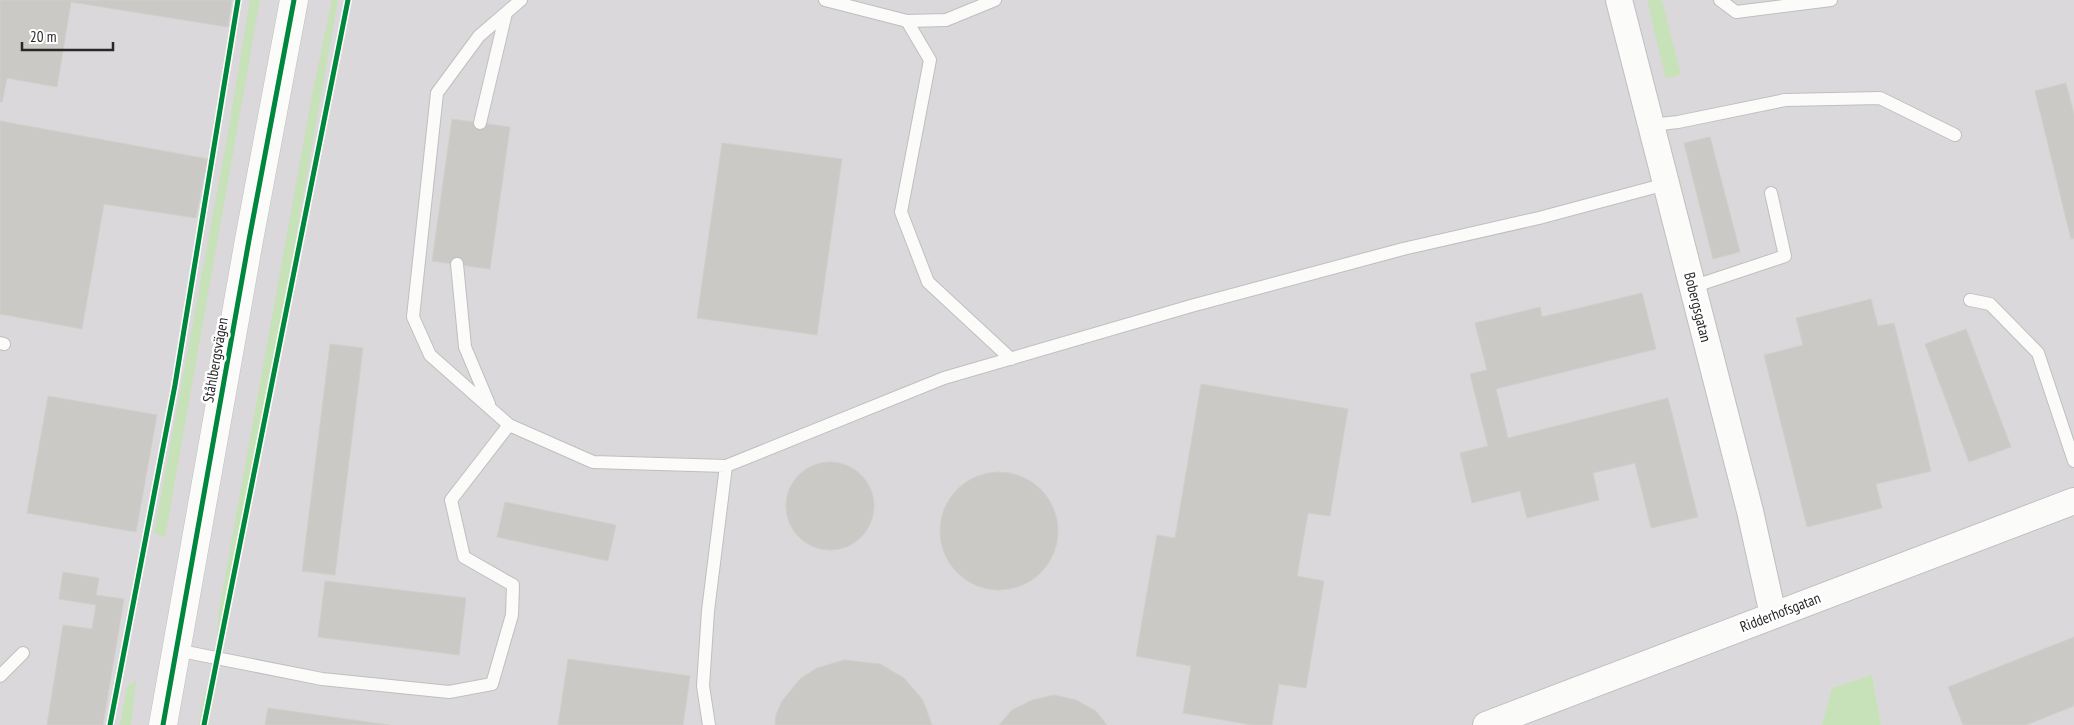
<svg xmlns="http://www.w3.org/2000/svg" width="2074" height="725" font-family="'PT Sans Narrow',sans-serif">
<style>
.industrial{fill:#dad8da}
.green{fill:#c7e1b8}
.building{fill:#cbc9c5;stroke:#d1cfca}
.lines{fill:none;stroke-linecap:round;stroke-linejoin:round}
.service-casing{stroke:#c0bfbf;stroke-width:14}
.minor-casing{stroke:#c0bfbf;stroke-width:28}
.tertiary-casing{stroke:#c0bfbf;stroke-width:29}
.service{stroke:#fbfbfa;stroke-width:12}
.minor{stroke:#fbfbfa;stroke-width:26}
.tertiary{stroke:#fbfbfa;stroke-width:28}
.cycleway-casing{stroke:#fff;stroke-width:8}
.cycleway{stroke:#00873e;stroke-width:5}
.labels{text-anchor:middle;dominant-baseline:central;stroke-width:5;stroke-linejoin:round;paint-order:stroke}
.street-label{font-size:15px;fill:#282828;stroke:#fff}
</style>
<rect width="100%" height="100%" fill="#e6e3de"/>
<path class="industrial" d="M0,0H2074V725H1881L1872,675L1833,688L1822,725H0Z"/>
<path class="green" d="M250,0H260L165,537L154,533L228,133Z
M332,0H338L225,638L217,636L219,610L313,90Z
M1647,0H1662L1681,74L1666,79Z
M1872,675L1881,725H1822L1832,688Z
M217,679L209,725H199L204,694Z
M136,680L131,725H120L127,687Z"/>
<path class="building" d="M0,0H232L228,27L71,2L57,87L7,78L2,102H0Z
M2066,83L2074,114V238L2071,239L2035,91Z
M452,119L510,127L490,269L432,261Z
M0,121L208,159L196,218L104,204L82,329L0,314Z
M1710,137L1740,252L1713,259L1684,143Z
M722,143L842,159L817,335L697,318Z
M1642,293L1656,349L1496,389L1508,438L1668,398L1698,517L1651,528L1635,463L1593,473L1599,500L1527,518L1520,491L1472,503L1460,453L1488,446L1470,374L1487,370L1475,323L1540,307L1542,317Z
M1871,299L1878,326L1894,323L1931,471L1876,484L1882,508L1807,527L1764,355L1803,345L1796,318Z
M1966,329L2011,447L1969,462L1925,344Z
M330,344L363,348L335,575L302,571Z
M1201,384L1348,409L1330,516L1308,513L1297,576L1324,581L1306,688L1279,684L1272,725H1252L1183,713L1191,666L1136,656L1157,535L1175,538Z
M48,396L157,415L136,532L27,513Z
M786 506a44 44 0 1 1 88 0a44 44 0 1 1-88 0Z
M940 531a59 59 0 1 1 118 0a59 59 0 1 1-118 0Z
M505,502L616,525L608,561L497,537Z
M63,572L99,578L96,595L124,599L103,725H47L63,625L92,629L96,605L59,599Z
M325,581L466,598L459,655L318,637Z
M2074,637V706L2026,725H1963L1948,687Z
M568,659L690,676L683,725H558Z
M844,660L880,664L904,678L923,700L932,725H775L776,715L782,701L800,679L817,668Z
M1054,695L1076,700L1096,711L1107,725H999L1012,710L1032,700Z
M268,708L389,725H265Z"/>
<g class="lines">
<g class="service-casing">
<path id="service" d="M521,0L479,36L437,93L413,317L430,355L509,425L593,462L726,466L944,378L1191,306L1403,249L1539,218L1666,184
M825,0L907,21L946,20L995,0
M1720,0L1736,12L1831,0
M907,21L930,60L901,212L928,282L1011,359
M480,123L506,13
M1651,125L1678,122L1785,100L1880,98L1955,135
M457,264L465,347L489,404
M1692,287L1785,256L1771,193
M1970,300L1990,304L2038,353L2074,461
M0,343L4,344
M176,650L322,679L449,692L492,684L512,615L513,585L464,557L451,500L509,425
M0,676L23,653
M709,725L703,686L708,611L726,466"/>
</g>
<g class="minor-casing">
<path id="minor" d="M1619,0L1750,511L1773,615
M1486,725L2074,501"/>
</g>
<g class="tertiary-casing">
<path id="tertiary" d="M163,725L249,240L294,0"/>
</g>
<use href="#service" class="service"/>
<use href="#minor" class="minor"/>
<use href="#tertiary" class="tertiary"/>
<g class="cycleway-casing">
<path id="cycleway" d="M110,725L175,385L238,0
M163,725L249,240L294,0
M204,725L348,0"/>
</g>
<use href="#cycleway" class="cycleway"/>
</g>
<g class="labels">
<g class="street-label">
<text transform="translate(1698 307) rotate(76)">Bobergsgatan</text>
<text transform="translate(215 360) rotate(-80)">Ståhlbergsvägen</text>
<text transform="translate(1780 612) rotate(-21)">Ridderhofsgatan</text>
</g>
</g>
<path d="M22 42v8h91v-8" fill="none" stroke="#282828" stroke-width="2.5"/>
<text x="30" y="42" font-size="15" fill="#282828" stroke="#ffffff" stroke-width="4" paint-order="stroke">20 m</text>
</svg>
